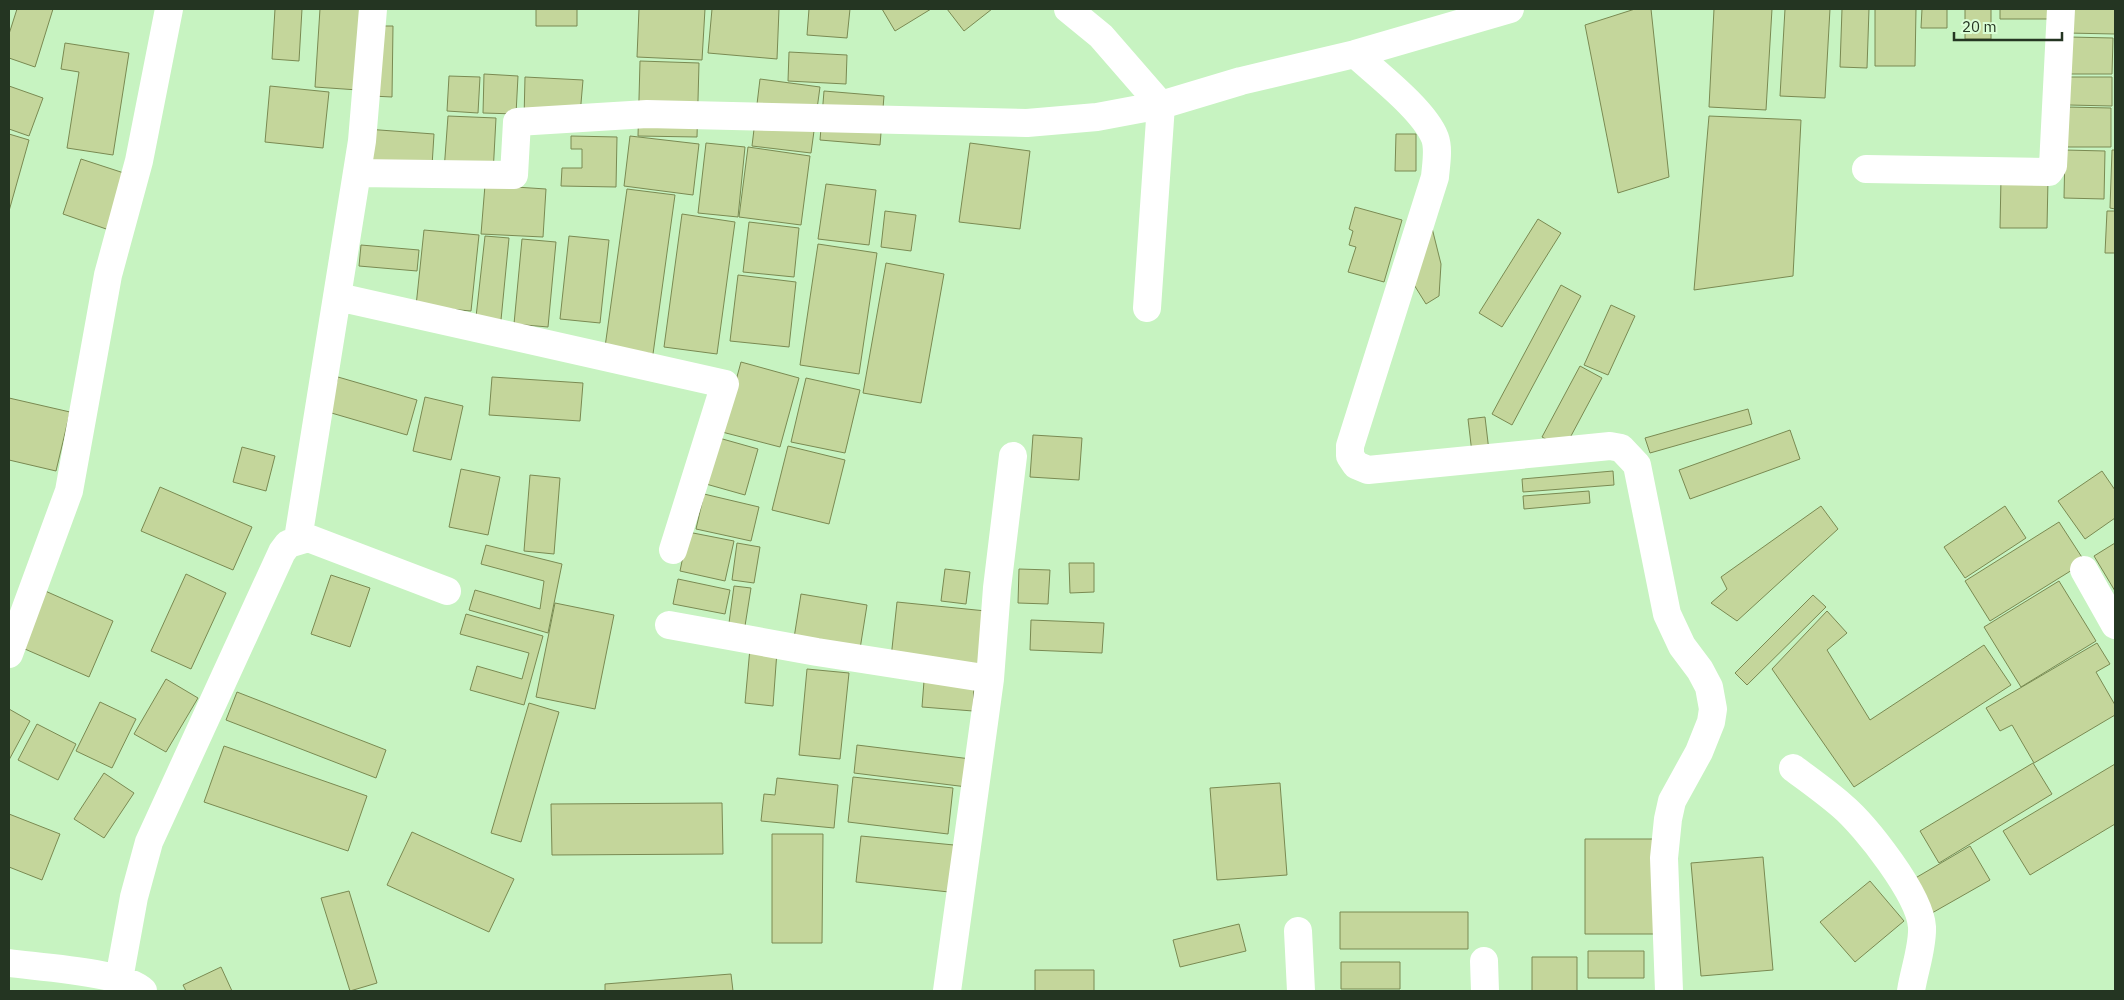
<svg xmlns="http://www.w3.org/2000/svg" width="2124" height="1000" font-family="'IBM Plex Sans',sans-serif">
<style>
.building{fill:#c4d69b;stroke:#7a8a52}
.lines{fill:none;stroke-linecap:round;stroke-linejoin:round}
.minor{stroke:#fff;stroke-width:28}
</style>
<rect width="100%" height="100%" fill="#c7f3c1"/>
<path class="building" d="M17,9H53L35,67L9,58V34Z
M275,9H302L299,61L272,59Z
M320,9H363L358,90L315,87Z
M536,9H577V26H536Z
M639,9H705L702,60L637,57Z
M712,9H779L777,59L708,53Z
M809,9H850L847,38L807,35Z
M882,9H931L895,31Z
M947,9H992L964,31Z
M1635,9H1651L1669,177L1618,193L1585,25Z
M1714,9H1772L1766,110L1709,107Z
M1785,9H1830L1825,98L1780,96Z
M1842,9H1869L1867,68L1840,67Z
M1875,9H1916L1915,66H1875Z
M1922,9H1947V28H1921Z
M1965,9H1991V39H1965Z
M2000,9H2060V19H2000Z
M2068,9H2115V34L2067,33Z
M373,26H393L392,97L372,96Z
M2069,37L2113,38L2112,74H2069Z
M65,43L129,53L113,155L67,148L79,72L61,69Z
M789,52L847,55L846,84L788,81Z
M640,61L699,63L697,137L638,136Z
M484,74L518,76L516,114L483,113Z
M449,76L480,77L478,113L447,111Z
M525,77L583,80L580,115L524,119Z
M2069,77H2112V106L2069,105Z
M760,79L820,87L811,153L752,146Z
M9,86L43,98L29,136L9,129Z
M270,86L329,92L323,148L265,142Z
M824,91L884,96L880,145L820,140Z
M2067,107L2111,108V147H2067Z
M448,116L496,118L493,174L444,171Z
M1709,116L1801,120L1793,276L1694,290Z
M366,129L434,134L432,166L364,162Z
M9,134L29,140L9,211Z
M1396,134H1416V171H1395Z
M571,136L617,137L616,187L561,186L562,168H582V149H571Z
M630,136L699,144L693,195L624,186Z
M706,143L745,147L738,217L698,213Z
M970,143L1030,151L1020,229L959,222Z
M748,147L810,156L801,225L739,217Z
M2065,150L2105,151L2104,199L2064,198Z
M2112,150H2115V209L2110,208Z
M81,159L130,175L112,231L63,214Z
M2001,178L2048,179L2047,228H2000Z
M826,184L876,190L869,245L818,239Z
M485,185L546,189L543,237L481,234Z
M627,189L675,195L653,354L605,347Z
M1355,207L1402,220L1384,282L1348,272L1356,247L1349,245L1353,231L1349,229Z
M885,211L916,215L911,251L881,247Z
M2107,211H2115V253H2105Z
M682,214L735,222L717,354L664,347Z
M1538,219L1561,233L1502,327L1479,313Z
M749,222L799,228L794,277L743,272Z
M1431,224L1441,264L1439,296L1426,304L1406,272Z
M424,230L479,235L471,311L416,306Z
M485,236L509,238L501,320L476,317Z
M569,236L609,240L600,323L560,319Z
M522,239L556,242L548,327L514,324Z
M818,244L877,253L859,374L800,365Z
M361,245L419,250L417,271L359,266Z
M886,263L944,274L921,403L863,393Z
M738,275L796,282L789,347L730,341Z
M1561,285L1581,296L1512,425L1492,414Z
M1611,305L1635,316L1608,375L1584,365Z
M741,362L799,378L780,447L722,432Z
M1580,366L1602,378L1564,449L1542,437Z
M338,377L417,400L407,435L328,412Z
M492,377L583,383L580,421L489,415Z
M806,378L860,390L845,453L791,442Z
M425,397L463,406L451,460L413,451Z
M9,398L70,412L56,471L9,460Z
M1748,409L1752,424L1650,453L1645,438Z
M1485,417L1489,451L1472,453L1468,419Z
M1790,430L1800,459L1690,499L1679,470Z
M1033,435L1082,438L1079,480L1030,477Z
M719,438L758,449L745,495L706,484Z
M788,446L845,460L829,524L772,510Z
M242,447L275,456L266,491L233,482Z
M461,469L500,477L488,535L449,527Z
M1613,471L1614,485L1523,492L1522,479Z
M2102,471L2115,490V518L2085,539L2058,501Z
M530,475L560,478L554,554L524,551Z
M160,487L252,527L233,570L141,531Z
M1589,491L1590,503L1524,509L1523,496Z
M704,494L759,507L751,541L696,529Z
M1821,506L1838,529L1737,621L1711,603L1727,589L1721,577Z
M2005,506L2026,538L1965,578L1944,547Z
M2059,522L2085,562L1990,621L1965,581Z
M688,532L734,541L725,581L680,571Z
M737,543L760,547L754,583L732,580Z
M2115,543V591L2094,556Z
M486,545L562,564L548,633L469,610L475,590L540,609L544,581L481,564Z
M1069,563H1094V592L1070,593Z
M945,569L970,572L966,604L941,601Z
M1019,569L1050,570L1048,604L1018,603Z
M186,574L226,593L191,669L151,651Z
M331,575L370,588L350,647L311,634Z
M678,579L730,590L725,614L673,604Z
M2059,581L2096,641L2021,687L1984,627Z
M734,586L751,588L745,626L729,623Z
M43,590L113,621L89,677L18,646Z
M801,594L867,605L860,649L794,638Z
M1813,595L1826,607L1747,685L1735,673Z
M897,602L986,611L980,668L891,658Z
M555,603L614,615L595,709L536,697Z
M1827,611L1847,633L1827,650L1870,720L1984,645L2011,685L1854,787L1772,669Z
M466,614L543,636L524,705L470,690L477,666L522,679L529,653L460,634Z
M1031,620L1104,623L1102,653L1030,650Z
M2097,643L2110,664L2096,672L2115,705V715L2034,763L2012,725L2000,731L1986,708Z
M750,648L777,651L773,706L745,703Z
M807,669L849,673L840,759L799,755Z
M166,679L198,698L166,752L134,734Z
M924,681L974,684L973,711L922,707Z
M237,692L386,750L376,778L226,720Z
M100,702L136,719L112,768L76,751Z
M529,703L559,712L521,842L491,833Z
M9,709L30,721L9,760Z
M37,724L76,744L58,780L18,760Z
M857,745L971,759L967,787L854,773Z
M224,746L367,796L348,851L204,802Z
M2033,763L2052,794L1939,863L1920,831Z
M2115,764V824L2030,875L2003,831Z
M104,773L134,793L104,838L74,819Z
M853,777L953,788L948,834L848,822Z
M777,778L838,785L834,828L761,821L764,794L775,795Z
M1280,783L1287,875L1217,880L1210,788Z
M722,803L723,854L552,855L551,804Z
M9,814L60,834L42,880L9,867Z
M412,832L514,879L489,932L387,885Z
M772,834H823L822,943H772Z
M861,836L954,845L949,892L856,882Z
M1585,839H1657V934H1585Z
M1970,846L1990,880L1932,913L1912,880Z
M1763,857L1773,970L1701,976L1691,863Z
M1870,881L1904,921L1855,962L1820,922Z
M349,891L377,983L350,991L321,898Z
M1340,912H1468V949H1340Z
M1239,924L1246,951L1180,967L1173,940Z
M1588,951H1644V978H1588Z
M1532,957H1577V991H1532Z
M1341,962H1400V989H1341Z
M221,967L232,991H186L183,985Z
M1035,970H1094V991H1035Z
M731,974L733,991H605V984Z"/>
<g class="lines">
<path class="minor" d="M1068,9L1101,36L1161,105L1147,308
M1355,54C1378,75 1424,110 1435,138C1439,149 1436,165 1435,177L1350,446V456L1356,465L1368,470L1610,446L1621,448L1637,465L1667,614L1682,646L1700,670L1709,687L1713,709L1711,722L1699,752L1672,801L1668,819L1664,858L1669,991
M1866,169L2049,172L2053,166L2061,9
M357,173L514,175L517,122L647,114L1027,123L1097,117L1161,105L1241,81L1355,54L1510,9
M338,297L725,384L673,550
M298,539L362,141L373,9
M2084,570L2115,625
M669,625L817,652L990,679L947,991
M9,654L69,491L108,275L139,161L169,9
M990,679L997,588L1013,456
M1793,768C1809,780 1826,792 1841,805C1866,826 1920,895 1922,927C1923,947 1914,971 1911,991
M1298,931L1301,991
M1484,961L1485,991
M9,963C37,967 125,972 143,991
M119,979L134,897L149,842L282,552L288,544L308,538L447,591"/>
</g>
<rect width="2124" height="1000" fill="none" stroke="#243522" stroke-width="20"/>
<path d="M1954 32v8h108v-8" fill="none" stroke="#243522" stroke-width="2.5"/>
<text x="1962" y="32" font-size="15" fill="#243522" stroke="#dafdd5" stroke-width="4" paint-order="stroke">20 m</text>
</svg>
